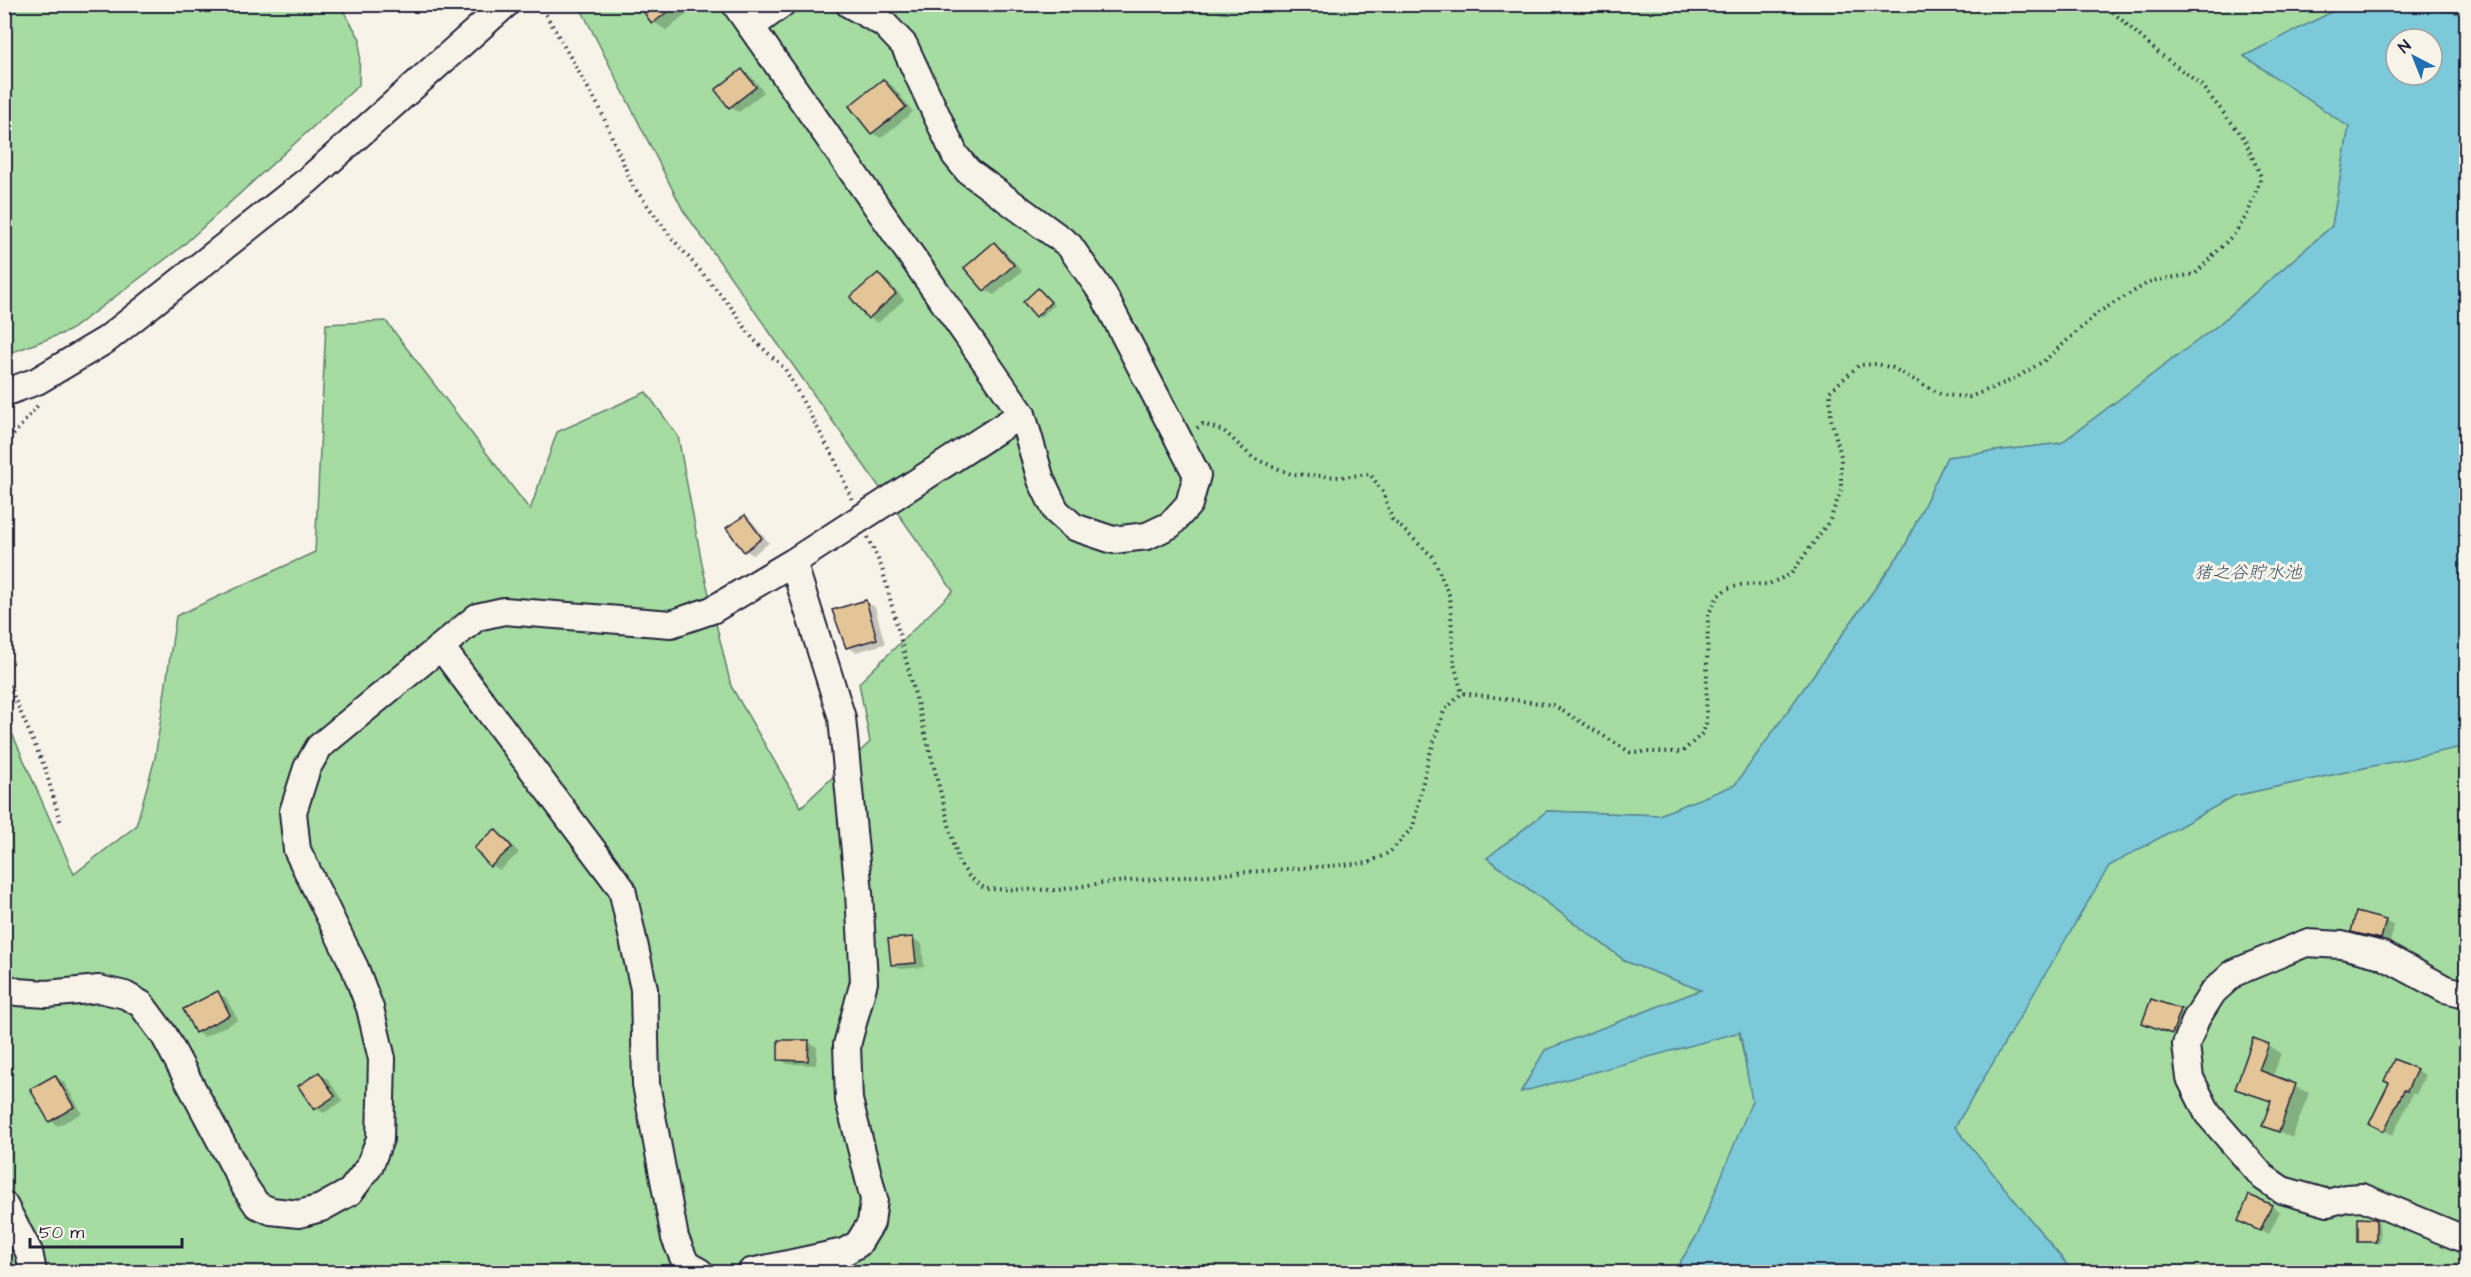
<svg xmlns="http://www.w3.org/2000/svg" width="2471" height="1277" font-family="'Architects Daughter','Klee One',sans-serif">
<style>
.green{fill:#a4dca1;stroke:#637f6e;stroke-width:1.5}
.water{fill:#7ccad9;stroke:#58879a;stroke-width:1.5;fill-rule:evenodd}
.shadow{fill:#0003}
.building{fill:#e4c597;stroke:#22223b;stroke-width:1.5}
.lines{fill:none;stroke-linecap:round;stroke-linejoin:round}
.minor-casing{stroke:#22223b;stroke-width:30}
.path{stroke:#22223b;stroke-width:4;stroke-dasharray:1.5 4.5;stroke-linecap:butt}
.minor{stroke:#f7f3e8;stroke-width:26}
.labels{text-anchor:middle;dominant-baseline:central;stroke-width:6;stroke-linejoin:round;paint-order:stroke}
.water-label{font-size:18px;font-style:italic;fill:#3d546a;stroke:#f7f3e8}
</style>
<rect width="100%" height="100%" fill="#f7f3e8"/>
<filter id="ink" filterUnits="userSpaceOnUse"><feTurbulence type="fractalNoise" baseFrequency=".0167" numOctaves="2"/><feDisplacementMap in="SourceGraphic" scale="12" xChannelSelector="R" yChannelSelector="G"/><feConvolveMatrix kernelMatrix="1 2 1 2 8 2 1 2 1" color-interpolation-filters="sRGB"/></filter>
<g filter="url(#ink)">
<path class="green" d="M5,4L340,5L360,39L359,85L179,249L69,331L5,355Z
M579,5H2346L2244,56L2349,127L2332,226L2217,326L2061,443L1947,457L1904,548L1735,785L1659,815L1547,811L1487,858L1627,962L1701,990L1545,1050L1521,1091L1739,1032L1753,1101L1698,1234L1674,1272H5L4,715L74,874L136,826L155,758L176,616L315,552L326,324L386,321L530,510L557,432L646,392L678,436L703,569L731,686L801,807L870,742L859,683L953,591L683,210Z
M2414,5H2466V15Z
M2466,746V1272H2073L1955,1127L2108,866L2234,796Z"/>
<path class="water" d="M2346,5H2414L2466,15V746L2234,796L2109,866L1955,1127L2073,1272H1674L1698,1234L1752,1101L1740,1032L1521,1092L1545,1050L1701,990L1627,962L1487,858L1547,811L1659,815L1735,785L1904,548L1947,457L2061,443L2217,326L2332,226L2349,127L2244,56ZM2396,39H2432V75H2396Z"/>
<path class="shadow" d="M640,4H697L698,6L666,30L653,22Z
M742,71L751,76L764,92L739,112L730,107Z
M883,80L892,85L913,112L881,138L872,133Z
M994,244L1003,249L1022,271L994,295L985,290L966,268Z
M878,275L887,280L904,300L878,323L869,318Z
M1039,290L1054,305L1040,318L1037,315Z
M745,517L753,522L769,543L753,555L745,550Z
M866,602L875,607L885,644L856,652L847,647Z
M495,831L504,836L519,853L500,870L491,865Z
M2385,921L2394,926L2390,943L2361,936L2353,931Z
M913,939L922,944L924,967L901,969L892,964Z
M218,993L226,998L238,1020L204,1037L196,1032Z
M2180,1011L2189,1016L2181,1038L2144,1022Z
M808,1042L817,1047L816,1065L788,1064L779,1059Z
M2268,1045L2281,1053L2273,1077L2309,1093L2292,1138L2264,1125L2272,1103L2237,1088Z
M2416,1070L2425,1075L2416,1095L2413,1093L2393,1135L2379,1128Z
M319,1074L328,1079L343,1101L324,1113L315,1108Z
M55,1076L64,1082L82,1113L58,1126L50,1121Z
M2271,1206L2280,1211L2269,1234L2248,1225Z
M2376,1221L2379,1223L2380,1243H2363L2360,1241Z"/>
<path class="building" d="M638,4H677L652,24Z
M742,69L756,87L729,108L715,90Z
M883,79L906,107L871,134L849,106Z
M994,242L1014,265L984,291L964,268Z
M878,273L896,294L868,319L850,297Z
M1038,288L1051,302L1036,317L1023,302Z
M745,515L762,538L744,552L726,528Z
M866,600L877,639L846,648L832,610Z
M495,829L512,847L490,867L474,848Z
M2356,912L2386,920L2381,939L2351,932Z
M913,937L916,963L891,965L888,939Z
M218,991L230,1015L195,1033L183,1009Z
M2151,999L2181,1009L2172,1034L2142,1023Z
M2253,1038L2269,1044L2259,1070L2296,1084L2279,1132L2262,1126L2271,1101L2235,1089Z
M778,1040H809L808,1061L778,1060Z
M2394,1059L2417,1069L2407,1091L2404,1090L2384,1131L2369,1124L2389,1083L2384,1081Z
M319,1072L335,1096L314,1110L298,1086Z
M55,1075L74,1107L49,1122L30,1089Z
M2249,1195L2272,1205L2260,1231L2238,1221Z
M2358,1218L2376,1219V1242H2358Z"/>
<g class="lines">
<g class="minor-casing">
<path id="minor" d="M735,4L1022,414L1041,480L1056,511L1074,527L1113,540L1147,536L1170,525L1189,504L1197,475L1103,294L1069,245L968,171L955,155L904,45L884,24L849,4
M751,27L782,4
M4,393L37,381L106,340L307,181L506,4
M441,647L622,889L644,989L646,1084L675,1238L686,1264L700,1272
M4,987L17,992L47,994L99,989L125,995L141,1004L164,1035L245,1187L257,1205L271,1211L299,1214L321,1208L350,1192L369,1167L380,1139L382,1059L370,1008L355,968L297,850L293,812L307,768L319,747L477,617L504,611L671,624L712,610L793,562L1022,414
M2466,992L2462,993L2445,989L2382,955L2342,945L2306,943L2234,973L2213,992L2196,1019L2186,1045L2190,1078L2208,1114L2263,1177L2282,1190L2328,1203L2346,1198L2362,1197L2466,1240
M4,1205L29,1252L33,1272
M751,1272L844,1252L858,1244L871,1223L874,1199L849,1100L847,1045L864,982L859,893L842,718L793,562"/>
</g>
<path class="path" d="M540,4L600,109L633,186L671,237L729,304L753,339L785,369L834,458L852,500
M1197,428L1203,424L1224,431L1253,458L1291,474L1340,477L1370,474L1383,492L1392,519L1433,557L1450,597L1454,664L1462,693
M4,442L10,439L38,405
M868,537L882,568L959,863L969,876L985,889L1057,890L1102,883L1368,863L1390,852L1413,827L1428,760L1444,711L1462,693L1553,705L1630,752H1682L1703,733L1706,723L1708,615L1718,596L1726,589L1741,585L1769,584L1791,574L1830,520L1841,490V456L1831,419L1830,391L1859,365L1877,364L1893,368L1942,395L1970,397L2014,379L2044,361L2099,312L2151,281L2195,274L2235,233L2247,215L2261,177L2244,138L2200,84L2155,50L2104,4
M4,674L45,768L61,824"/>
<use href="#minor" class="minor"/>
</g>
</g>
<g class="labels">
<g class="water-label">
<text x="2248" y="572">猪之谷貯水池</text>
</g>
</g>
<rect width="2471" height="1277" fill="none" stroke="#f7f3e8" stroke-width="24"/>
<rect x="12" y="12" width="2447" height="1253" fill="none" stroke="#22223b" stroke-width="2" filter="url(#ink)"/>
<g transform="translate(2414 57) rotate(318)"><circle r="28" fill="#f7f3e8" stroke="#a29fa3" stroke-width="1.5"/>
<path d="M0-4.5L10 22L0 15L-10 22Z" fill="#1f6fb2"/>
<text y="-9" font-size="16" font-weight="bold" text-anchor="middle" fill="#22223b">N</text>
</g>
<path d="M30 1238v9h152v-9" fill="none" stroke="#22223b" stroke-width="3"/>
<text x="39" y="1238" font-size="18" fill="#22223b" stroke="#f7f3e8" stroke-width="4.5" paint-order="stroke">50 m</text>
</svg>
